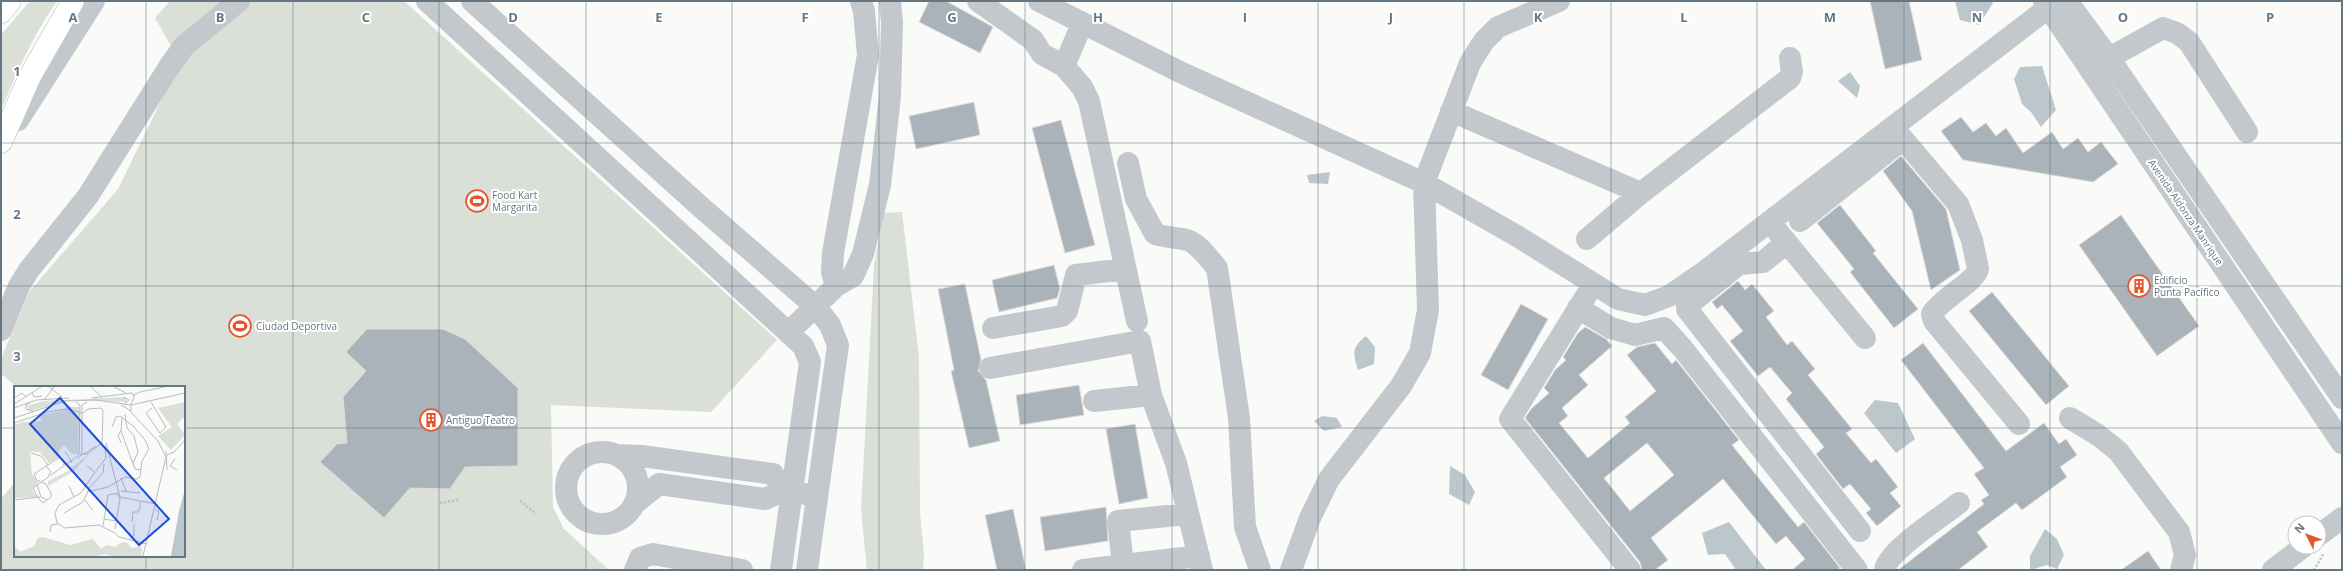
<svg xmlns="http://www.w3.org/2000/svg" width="2343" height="571" font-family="'Open Sans',sans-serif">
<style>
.green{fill:#dadfd7}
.water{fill:#bbc7cb}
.building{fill:#aab3b9;stroke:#dcdcda;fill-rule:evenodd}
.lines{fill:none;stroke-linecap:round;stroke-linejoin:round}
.major-casing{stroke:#b5babe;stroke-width:23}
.path{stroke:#bbbfc2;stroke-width:2.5;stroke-dasharray:2 2;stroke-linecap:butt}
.minor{stroke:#c3c8cc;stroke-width:22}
.major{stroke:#fff;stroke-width:22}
.grid{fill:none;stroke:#657683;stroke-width:1;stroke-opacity:0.55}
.labels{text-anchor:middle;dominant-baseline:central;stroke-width:4;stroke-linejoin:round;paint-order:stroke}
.poi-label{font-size:10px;fill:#657683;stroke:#fff;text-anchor:start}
.street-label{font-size:10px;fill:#657683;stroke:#fff}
.inset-road{fill:none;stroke:#b5bdc2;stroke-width:1}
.view{fill:#1d4ed8;fill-opacity:0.15;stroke:#1d4ed8;stroke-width:2}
.inset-edge{fill:none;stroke:#657683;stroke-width:2}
.grid-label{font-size:13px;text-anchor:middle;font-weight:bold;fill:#657683;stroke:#fff;stroke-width:4;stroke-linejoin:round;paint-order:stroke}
</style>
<rect width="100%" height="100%" fill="#fafaf8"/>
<path class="green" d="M30,1H57C33,35 17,72 1,110V35Z
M170,1H404L777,340L711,412L551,405L553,507L564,529L609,570H1V499L15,482V556H184V387H17L1,374V359L29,292L118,189L180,62L155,18Z
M902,212L919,357L920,512L924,555L923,570H867L861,510L874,266L883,213Z"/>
<path class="water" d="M1955,1H1992L1993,3L1979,25L1960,20Z
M2042,66L2056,110L2041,127L2031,112L2022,104L2014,79L2020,67Z
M1850,72L1860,86L1857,98L1838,81Z
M1330,172L1328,184L1309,183L1307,175Z
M1366,336L1375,347L1374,364L1358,370C1353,353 1351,348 1366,336Z
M1875,400L1898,403L1915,439L1896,453L1864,413Z
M1322,416L1337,418L1342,427L1324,431L1314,421Z
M1450,466L1465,475L1475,492L1469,505L1449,494Z
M1729,522L1766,570H1736L1725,554L1708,555L1702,533Z
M2045,529L2057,539L2064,555L2057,569L2047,565L2030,570V556Z"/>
<path class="building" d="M929,1H946L993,27L980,53L919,22Z
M1870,1H1909L1922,60L1885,69Z
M974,102L980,135L916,149L909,116Z
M1961,117L1973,132L1986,123L1996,136L2006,128L2023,153L2052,132L2063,149L2078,138L2088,152L2101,142L2118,164L2093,182L1963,160L1941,131Z
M1061,120L1095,245L1065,253L1032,128Z
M1901,156L1946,209L1960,270L1931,290L1912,211L1883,171Z
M1840,205L1876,251L1873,253L1918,309L1894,328L1850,272L1854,269L1817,223Z
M2121,215L2199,326L2157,356L2079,245Z
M1054,265L1060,289L1057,298L999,312L992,280Z
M1738,281L1745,290L1752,284L1774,311L1766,317L1787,345L1792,341L1815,369L1808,375L1852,429L1846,433L1871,463L1876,459L1898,487L1890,493L1901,506L1877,526L1866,513L1871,509L1850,484L1843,489L1816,454L1824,447L1786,399L1792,393L1770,367L1758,376L1730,341L1743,331L1722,305L1717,309L1712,302Z
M965,284L981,360L978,371L986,380L1000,441L969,448L951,371L954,370L938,289Z
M1992,292L2069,386L2046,405L1969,311Z
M1521,304L1548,319L1508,390L1481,375Z
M1585,327L1606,339L1612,346L1579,375L1588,385L1562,408L1568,416L1559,423L1588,458L1630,423L1625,417L1656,391L1627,355L1637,347L1655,343L1672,364L1676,360L1739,440L1732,445L1798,527L1804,522L1840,568L1837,570H1792L1805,559L1786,536L1776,544L1723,479L1651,538L1668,560L1655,570H1642L1640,562L1525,418L1531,409L1549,393L1544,388L1555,370L1566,360L1563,357L1578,333ZM1647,443L1674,475L1630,511L1604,478Z
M367,329H443L465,339L518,388V466L465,467L450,489L410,488L384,518L320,462L337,444L347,443L343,397L366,371L346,352Z
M1923,343L2006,451L2044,423L2059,444L2066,439L2077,455L2060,467L2067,477L2022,510L2016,503L1977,532L1988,547L1958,570H1898L1984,504L1981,500L1989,495L1974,474L1984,468L1901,360Z
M1079,385L1084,415L1020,425L1016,395Z
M1135,424L1148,498L1119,504L1106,429Z
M1106,507L1108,541L1045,551L1040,517Z
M1013,509L1026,570H997L985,515Z
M2148,551L2161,570H2121Z"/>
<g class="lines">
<g class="major-casing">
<path id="major" d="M1,12L10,1
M1,142L30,76L73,1"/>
</g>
<path class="path" d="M520,501L536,514
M440,503L458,500
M2314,570L2324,553"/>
<path class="minor" d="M427,1L803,346L810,362L781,570
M472,1L703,209L816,307L830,325L838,345L807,570
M978,1L1033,40L1042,54L1064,66L1082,87L1089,101L1137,321
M1039,1L1180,72L1424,183L1517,236L1618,299L1645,305L1669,296L1704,272L2057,1
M2044,1L2342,443
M2067,1L2109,58L2342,398
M2109,58L2163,28L2177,33L2189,42L2247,132
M1064,66L1082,24
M1451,111L1641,193
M18,120L94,1
M1128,163L1136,199L1155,234C1166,238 1177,237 1187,240C1198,243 1209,259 1217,268L1239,418L1245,527L1260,570
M1800,221L1903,139L1958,204L1972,240L1978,269C1976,281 1940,300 1932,314L1934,321L2019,424
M1778,232L1865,338
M1587,239L1641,193L1790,78L1792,72L1790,58
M1786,243L1763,262L1739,264L1687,306V309L1860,531
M836,286L832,272L833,253L868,55L864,11L861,1
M1586,296L1510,419L1630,570
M1578,308L1611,328L1635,335L1664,328L1683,349L1857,570
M993,328L1062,316L1067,311L1076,275L1125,269
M1,330L19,286L29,270L88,196L169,67L184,46L239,1
M789,332L836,286L853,276L863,254L880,185L890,96L892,22L890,1
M990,368L1140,341L1151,395L1176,463L1202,570
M1094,401L1151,395
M2070,418L2098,435L2118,451L2179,532L2185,555L2181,570
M566 488a36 36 0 1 1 72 0a36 36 0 1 1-72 0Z
M618,455L642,456L773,474L784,490
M634,504L659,484L765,499L784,490L805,494
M2319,535L2342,518
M1123,564L1118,521L1187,514
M635,570L640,558L653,554L742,570
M1083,570L1199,556
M1291,570L1310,518L1329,479L1401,386L1420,353L1428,310L1424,183L1470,63L1484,41L1498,27L1559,1
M1885,570C1887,551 1943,516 1959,503
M2273,570L2303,547"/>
<use href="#major" class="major"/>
</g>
<path class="grid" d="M146,1V387M293,1V570M439,1V570M586,1V570M732,1V570M879,1V570M1025,1V570M1172,1V570M1318,1V570M1464,1V570M1611,1V570M1757,1V570M1904,1V570M2050,1V570M2197,1V570M1,143H2342M1,286H2342M1,428H15M184,428H2342M146,556V570"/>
<defs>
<g id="stadium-ring" transform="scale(1.15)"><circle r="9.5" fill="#fff" stroke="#e4572e" stroke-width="1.5"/><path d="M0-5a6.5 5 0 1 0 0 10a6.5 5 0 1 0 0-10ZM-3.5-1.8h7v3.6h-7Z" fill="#e4572e"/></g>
<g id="building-ring" transform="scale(1.15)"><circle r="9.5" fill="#fff" stroke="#e4572e" stroke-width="1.5"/><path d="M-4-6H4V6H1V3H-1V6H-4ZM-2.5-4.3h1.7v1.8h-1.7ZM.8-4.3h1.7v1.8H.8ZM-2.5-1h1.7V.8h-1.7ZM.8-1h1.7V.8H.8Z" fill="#e4572e"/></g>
</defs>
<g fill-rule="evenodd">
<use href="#stadium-ring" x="477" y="201"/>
<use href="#building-ring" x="2139" y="286"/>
<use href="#stadium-ring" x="240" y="326"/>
<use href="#building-ring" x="431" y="420"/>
</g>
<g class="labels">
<g class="poi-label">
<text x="492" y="195">Food Kart<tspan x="492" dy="12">Margarita</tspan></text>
<text x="2154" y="280">Edificio<tspan x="2154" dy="12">Punta Pacífico</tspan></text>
<text x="256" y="326">Ciudad Deportiva</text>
<text x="446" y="420">Antiguo Teatro</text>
</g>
<g class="street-label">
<text transform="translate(2186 212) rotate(56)">Avenida Aldonza Manrique</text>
</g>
</g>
<g transform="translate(14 386)">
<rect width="171" height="171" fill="#fafaf8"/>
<path d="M111,11L113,16L57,14L16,25L13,20L30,15ZM171,16V30L163,38L171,49L157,64L144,50L158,41L144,22ZM52,21H65L64,68H58L50,59L45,64V71L35,77L26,66H16L18,88L24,97L18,104L23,111L0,112V39L8,36L27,35L26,29L51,24ZM76,67L60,85L34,100V95L54,85ZM29,151L56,159L79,153L87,163L92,159L102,161L106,157L112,156L118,162L127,160L128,164L127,170H97L92,168L83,170H0V159L6,166L20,160L24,152Z" fill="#dadfd7"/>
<path d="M171,104V170H157L165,125Z" fill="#bbc7cb"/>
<path class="inset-road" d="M35,1L48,11M77,1L88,11M100,1L112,7M126,6L150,1M18,7L20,11L28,10M109,11L115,14L110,18M0,12L8,7L12,11M78,12L118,7L120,10M31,13L40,1M137,16L152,41L146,47L132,27L138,22M16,17L12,19V23L19,25M0,18L27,1M107,19L114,23L144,55L152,71L129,170M0,22L22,14L55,12M117,26V19L171,7M111,28L113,42L120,50L124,66L119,77M108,31L107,45L121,83L127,84M0,32L51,15L82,14L117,19L121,8L126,6M0,37L33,26L52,23L69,27L74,23L87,22M92,57L106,111L142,118M107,57L104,49L107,45M51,65L58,77M152,65L153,84M17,67L27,70L34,79M66,68H73L88,57L89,24L87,22M70,68L82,60M153,69L160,66L171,54M64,73L68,68V19L73,16M161,73L156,80L163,84M32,80L37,86L34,89M73,80L81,86L67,107L45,119L41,127L43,137L51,142L85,139L101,147L105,151L133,158M82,85L92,72L91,60M107,92L112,105M26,95H23L20,88L46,71L51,76L49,79M27,96L32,98L37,107V111L33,114L27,111L23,99L65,69L66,19L62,16M23,99L19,102L24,112L29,117L33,114M55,100L60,111M107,105L126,107M73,106L94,101L111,91L123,93L126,91L128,75L135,63L131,54L119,40L106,30L102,31L98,41M0,114L26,111M71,114L79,125M141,123L145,126L143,134M50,127L69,116L76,101L89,87L90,78M90,133L103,135M118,136L119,126H124L126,122V116M89,140L94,109L105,107M101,143L106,113L103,108M36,146L37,139L44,138M116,154L120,149V138"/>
<path class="view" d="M46,12L155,133L125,159L16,38Z"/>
<rect width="171" height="171" class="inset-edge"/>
</g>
<g class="grid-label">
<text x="73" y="22">A</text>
<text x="220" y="22">B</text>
<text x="366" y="22">C</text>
<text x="513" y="22">D</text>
<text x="659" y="22">E</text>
<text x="805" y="22">F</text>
<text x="952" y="22">G</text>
<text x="1098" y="22">H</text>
<text x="1245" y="22">I</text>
<text x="1391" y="22">J</text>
<text x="1538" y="22">K</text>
<text x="1684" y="22">L</text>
<text x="1830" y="22">M</text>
<text x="1977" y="22">N</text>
<text x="2123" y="22">O</text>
<text x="2270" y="22">P</text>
<text x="17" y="76">1</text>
<text x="17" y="219">2</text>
<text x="17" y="361">3</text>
</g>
<rect width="2343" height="571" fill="none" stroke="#657683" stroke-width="4"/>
<g transform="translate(2307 535) rotate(312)"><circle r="19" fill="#ffffff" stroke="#c1c8cd"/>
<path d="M0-3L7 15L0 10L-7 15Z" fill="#e4572e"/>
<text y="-6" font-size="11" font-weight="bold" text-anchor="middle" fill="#657683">N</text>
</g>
</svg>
